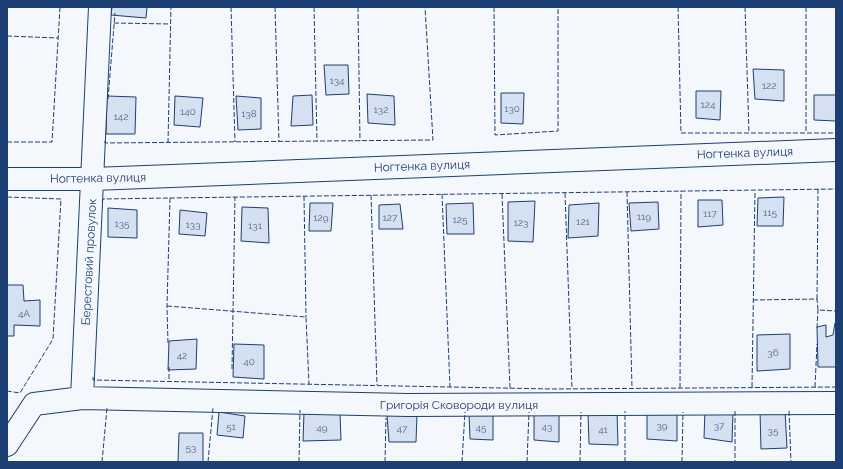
<svg xmlns="http://www.w3.org/2000/svg" width="843" height="469" font-family="Raleway,sans-serif">
<style>
.building{fill:#d5e0f0;stroke:#1d3f73}
.lines{fill:none;stroke-linecap:round;stroke-linejoin:round}
.minor-casing{stroke:#1d3f73;stroke-width:24}
.minor{stroke:#f4f7fb;stroke-width:22}
.fence{stroke:#1d3f73;stroke-width:1;stroke-dasharray:5 2;stroke-linecap:butt}
.labels{text-anchor:middle;dominant-baseline:central;stroke-width:3;stroke-linejoin:round;paint-order:stroke}
.number-label{font-size:10px;fill:#4b6792}
.street-label{font-size:12px;fill:#1d3f73;stroke:#f4f7fb}
</style>
<rect width="100%" height="100%" fill="#f4f7fb"/>
<path class="building" d="M112,7H147L146,18L111,15Z
M324,65H348L349,94L326,95Z
M753,69L784,70V101L755,99Z
M696,91H721L720,120L696,118Z
M501,93H524L523,124L501,123Z
M367,94L394,96L395,125L368,123Z
M312,95L313,125L291,126L293,96Z
M814,95H836V121L814,120Z
M107,96L136,97L135,134H106Z
M175,96L203,98L200,127L174,125Z
M236,96L261,98V129L238,130Z
M784,197L783,226H757L758,198Z
M698,200H722L723,225L698,227Z
M535,201L533,242L508,241V202Z
M658,202L659,229L631,231L629,203Z
M310,203H333L331,231H309Z
M473,203L474,234H447L446,204Z
M599,203L598,236L568,238L569,205Z
M400,204L403,229H379V205Z
M242,207L268,208L269,243L241,241Z
M108,208L137,210V238L108,237Z
M180,210L207,213L205,236L179,234Z
M7,285H23L24,301L40,300V326L14,325V336H7Z
M835,323H836V367H818L817,327L826,325V337L833,335Z
M790,334V369L757,371V335Z
M197,339L196,369L168,370L169,341Z
M234,344L264,345V379L233,377Z
M705,410L733,411L732,442L704,438Z
M647,411H677V441L647,439Z
M760,411H785L787,448L761,449Z
M219,412L245,416L243,438L217,435Z
M304,412L340,413L341,440L303,441Z
M534,412H559V442L534,440Z
M617,412L618,445L589,444L588,413Z
M469,413L493,414V440L470,439Z
M417,414L416,442H389L387,415Z
M179,433H203V462H178Z"/>
<g class="lines">
<g class="minor-casing">
<path id="minor" d="M7,179H93L836,150
M82,398L100,7
M7,445L34,404L82,398L408,405L836,403"/>
</g>
<use href="#minor" class="minor"/>
<path class="fence" d="M231,7L235,142
M275,7L279,142
M314,7L317,141
M358,7L360,141
M494,7L495,135L558,131V7
M678,7L681,133H836
M745,7L749,133
M806,7V133
M114,23L170,24
M7,36L58,38
M108,99L115,13
M105,141V143L433,140L425,7
M7,142H52L60,7
M168,143L171,7
M627,192L632,388
M565,193L572,389
M442,194L450,387
M502,194L510,388
M371,195L377,385
M304,196L306,317
M7,197L61,199L53,339L20,393L7,391
M102,202L103,199L170,198L836,189
M817,299L818,189
M753,300L817,299L818,310L836,311
M167,306L306,317L309,384
M817,328L818,310
M168,343L167,306L170,198
M169,367V381
M232,369L235,197
M93,377V380L552,389L836,387
M752,387L755,191
M815,387L817,344
M680,388L681,191
M735,411V462
M789,411L791,462
M102,462L107,408H108
M208,462L213,408
M299,462L300,410
M385,462L386,418
M462,462L465,412
M527,462L529,412
M580,462L581,412
M625,462V411
M682,462L683,412"/>
</g>
<g class="labels">
<g class="number-label">
<text x="337" y="80">134</text>
<text x="769" y="85">122</text>
<text x="708" y="104">124</text>
<text x="512" y="108">130</text>
<text x="381" y="109">132</text>
<text x="188" y="111">140</text>
<text x="249" y="113">138</text>
<text x="121" y="116">142</text>
<text x="770" y="212">115</text>
<text x="710" y="213">117</text>
<text x="644" y="216">119</text>
<text x="321" y="217">129</text>
<text x="390" y="217">127</text>
<text x="460" y="219">125</text>
<text x="583" y="221">121</text>
<text x="521" y="222">123</text>
<text x="122" y="223">135</text>
<text x="193" y="224">133</text>
<text x="255" y="225">131</text>
<text x="24" y="313">4А</text>
<text x="773" y="352">36</text>
<text x="182" y="355">42</text>
<text x="249" y="361">40</text>
<text x="662" y="425">39</text>
<text x="719" y="425">37</text>
<text x="231" y="426">51</text>
<text x="547" y="426">43</text>
<text x="322" y="427">49</text>
<text x="481" y="427">45</text>
<text x="402" y="428">47</text>
<text x="603" y="429">41</text>
<text x="773" y="430">35</text>
<text x="191" y="447">53</text>
</g>
<g class="street-label">
<text transform="translate(745 153) rotate(-2)">Ногтенка вулиця</text>
<text transform="translate(422 166) rotate(-2)">Ногтенка вулиця</text>
<text transform="translate(98 178) rotate(-1)">Ногтенка вулиця</text>
<text transform="translate(89 262) rotate(-87)">Берестовий провулок</text>
<text x="459" y="405">Григорія Сковороди вулиця</text>
</g>
</g>
<rect width="843" height="469" fill="none" stroke="#1d3f73" stroke-width="16"/>
</svg>
